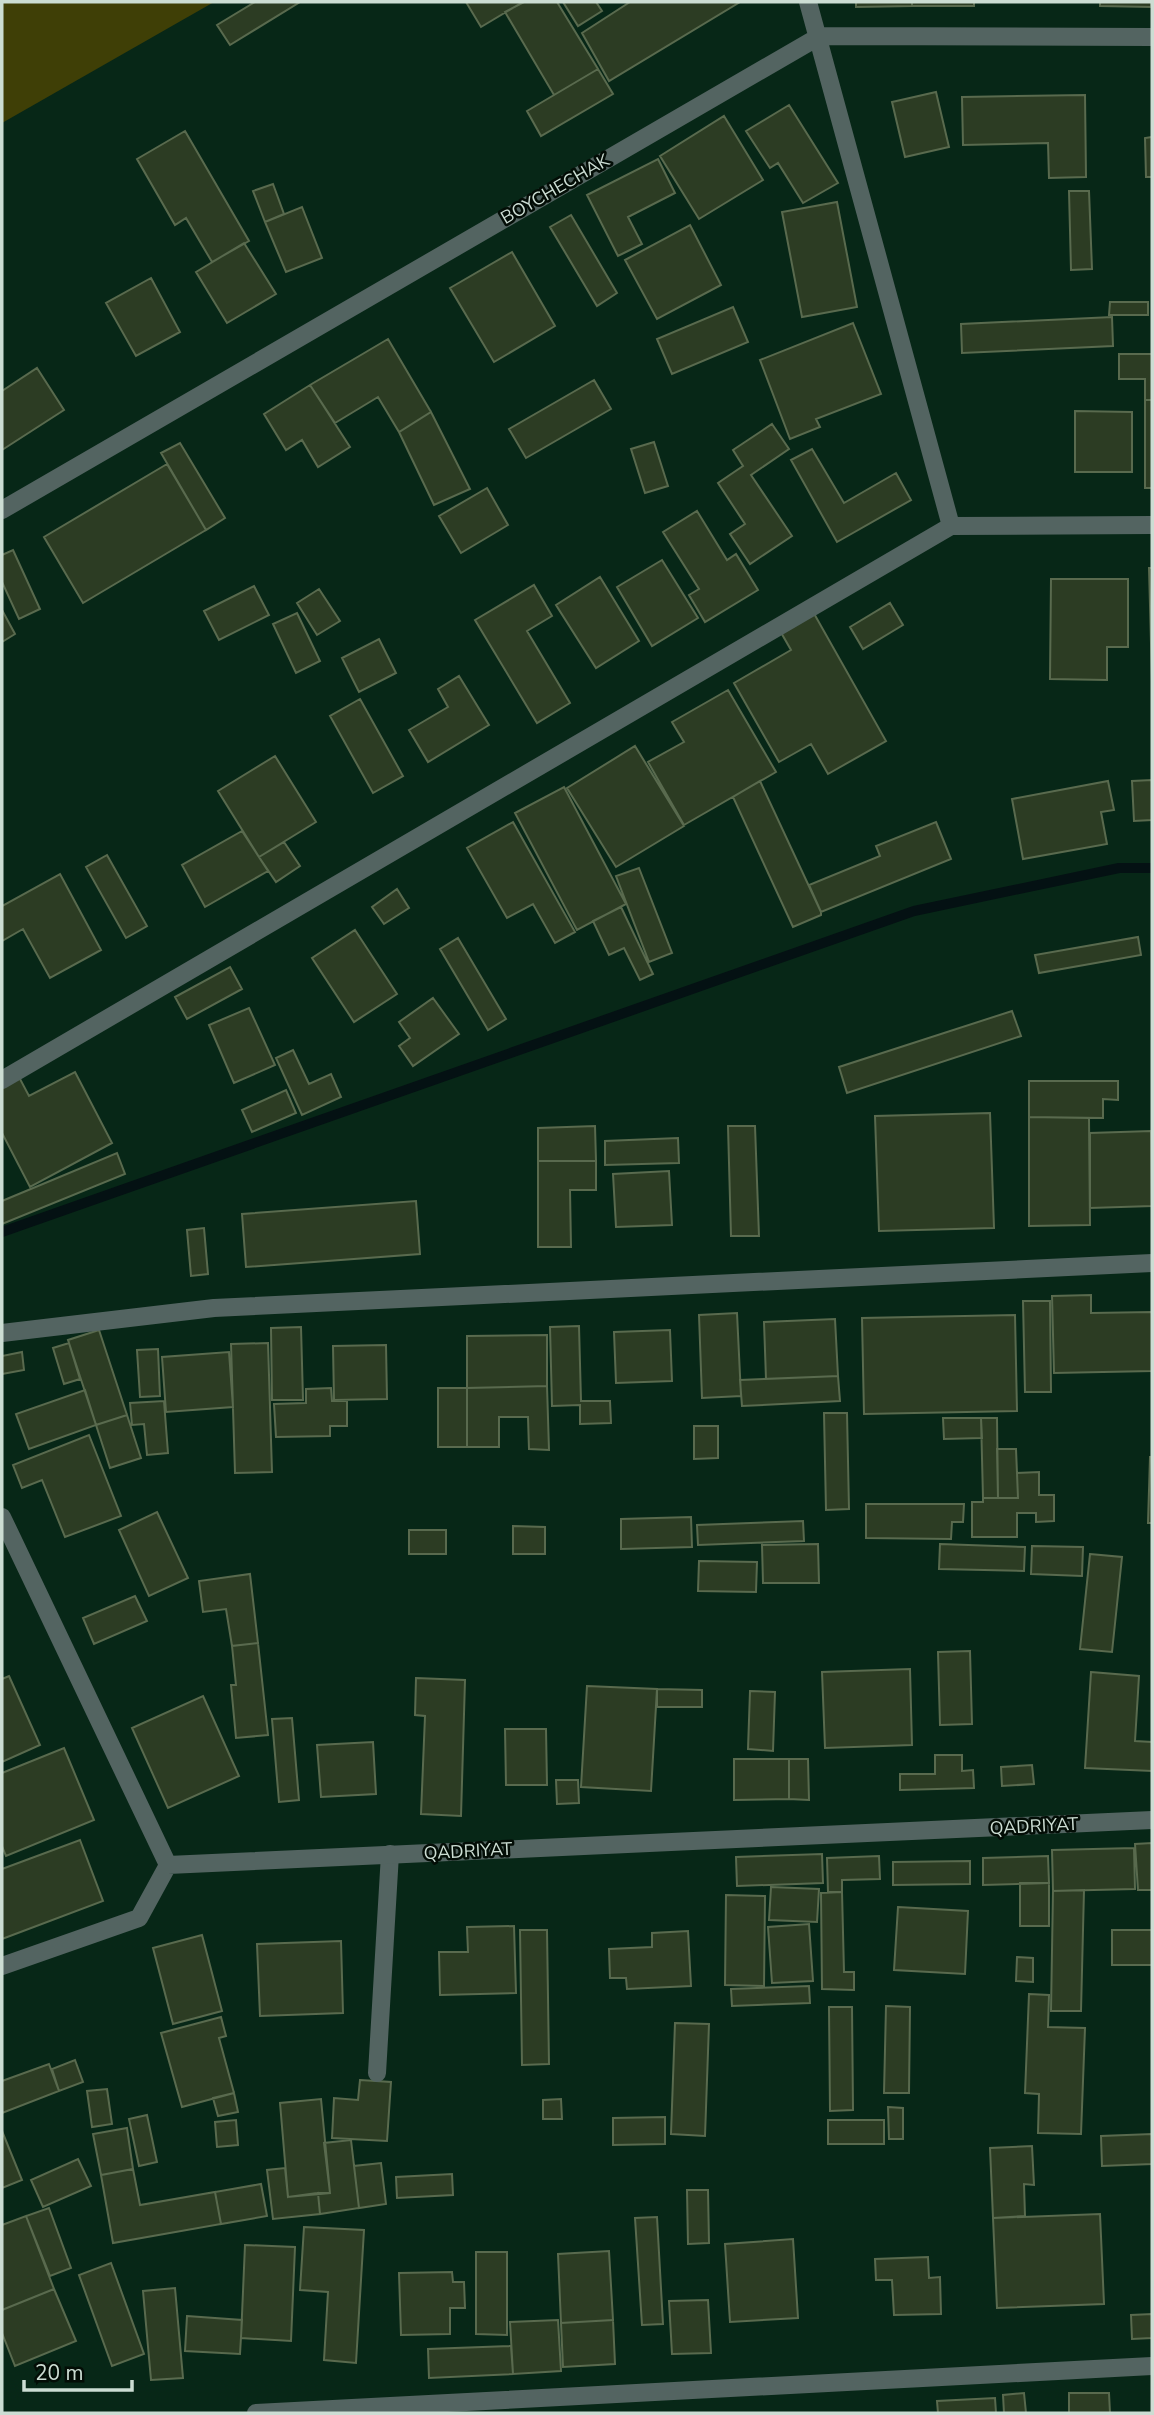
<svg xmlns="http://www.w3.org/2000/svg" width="1154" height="2415" font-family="'Nunito Sans',sans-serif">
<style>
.green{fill:#3f3f06}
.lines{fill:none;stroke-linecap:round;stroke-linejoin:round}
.stream{stroke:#041113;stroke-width:10}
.building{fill:#2c3c23;stroke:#596a4e;stroke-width:2}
.lane{stroke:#536461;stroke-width:18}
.street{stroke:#536461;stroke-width:18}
.labels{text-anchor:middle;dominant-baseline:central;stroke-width:5;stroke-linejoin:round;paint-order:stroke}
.street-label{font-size:18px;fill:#ccddd3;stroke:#030d06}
</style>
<rect width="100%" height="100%" fill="#072717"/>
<path class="green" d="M2,2H214L2,123Z"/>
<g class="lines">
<path class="stream" d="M2,1232L914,911L1119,868H1152"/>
</g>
<path class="building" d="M255,2H300L230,45L217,25Z
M466,2H520L521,3L481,27Z
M524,2H557L598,69L554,95L505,12Z
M563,2H596L602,11L578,26Z
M630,2H740L609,81L582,33Z
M856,2H912V6L856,7Z
M912,2H974V6H912Z
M1100,2H1151V7L1100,6Z
M598,69L613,94L541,136L527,111Z
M936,92L949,147L905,157L892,102Z
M1085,95L1086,177L1049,178L1048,143L963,145L962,97Z
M789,105L838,183L803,203L778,163L770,168L746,131Z
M724,116L763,180L699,219L660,156Z
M185,131L249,241L212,262L186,218L175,225L137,159Z
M1152,137V177H1146L1145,138Z
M658,159L675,193L628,217L642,244L618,256L587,195Z
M273,184L284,214L265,222L253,191Z
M1069,191H1089L1092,269L1071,270Z
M837,202L857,307L802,317L782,212Z
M302,207L322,258L286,272L265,222Z
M571,215L617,293L597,306L550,227Z
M690,225L721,285L657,319L625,260Z
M244,243L276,294L227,323L196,272Z
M512,252L555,326L494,362L450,288Z
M151,278L180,332L136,356L106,303Z
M1110,302H1148V315H1109Z
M733,307L748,342L672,374L657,339Z
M1112,317L1113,346L962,353L961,324Z
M853,323L881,394L816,419L820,427L790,439L760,360Z
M388,339L431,412L399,432L378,397L335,423L310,385Z
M1119,354H1152V400H1145V379H1119Z
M37,368L64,410L2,450V391Z
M594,380L611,409L526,458L509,429Z
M310,385L350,447L318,467L302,440L286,450L264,414Z
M1145,400H1152V488H1145Z
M1075,411L1132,412V472H1075Z
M431,412L470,489L434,505L399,432Z
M772,424L789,449L751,475L792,536L750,564L730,534L745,524L718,483L743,466L733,450Z
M654,442L668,486L645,493L631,449Z
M180,443L225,518L206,530L161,453Z
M812,449L844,503L896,473L911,500L837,542L791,460Z
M167,464L206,530L83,603L44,537Z
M487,488L508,525L461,553L439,516Z
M697,511L727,560L736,554L758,590L705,622L689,595L699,589L663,532Z
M13,550L40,609L19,619L2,582V555Z
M662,560L698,618L652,646L617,587Z
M1149,568H1152V681Z
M600,577L639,641L596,668L556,605Z
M1051,579H1128V647H1107V680L1050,679Z
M534,585L552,616L527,631L570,703L537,723L475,620Z
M254,586L269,615L219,640L204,611Z
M319,589L340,621L317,635L297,603Z
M890,603L903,625L863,649L850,627Z
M2,610L15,634L2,642Z
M812,610L886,741L828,774L811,744L779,762L734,683L791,650L779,629Z
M297,613L320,661L296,673L273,624Z
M379,639L396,673L359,692L342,658Z
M459,676L489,725L428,762L409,730L448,707L438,689Z
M728,690L776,772L684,825L648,762L684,742L672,722Z
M360,699L403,776L373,793L330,716Z
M635,746L684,826L616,867L567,788Z
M275,756L316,822L259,857L218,791Z
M1152,780V820L1134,821L1132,781Z
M760,781L821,912V915L793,927L733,797Z
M1108,781L1114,810L1101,812L1107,844L1023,859L1012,799Z
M564,787L626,904L577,930L515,813Z
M513,822L575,932L555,943L533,904L507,918L467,848Z
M936,822L951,859L821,912L809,885L880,856L876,846Z
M242,831L268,871L205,907L182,865Z
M284,842L300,866L276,882L259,857Z
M107,855L147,926L126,938L86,867Z
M639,868L672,953L649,962L616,876Z
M60,874L101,950L50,978L23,929L2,941V906Z
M397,889L409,908L384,924L372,907Z
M621,907L653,974L640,980L624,948L609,955L593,921Z
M355,930L397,994L354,1022L312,958Z
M1138,937L1141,955L1039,973L1035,955Z
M458,938L506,1019L488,1030L440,949Z
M230,967L242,989L187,1019L175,997Z
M433,998L459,1034L413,1066L399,1046L410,1038L399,1022Z
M249,1008L275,1065L234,1083L209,1025Z
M1012,1011L1021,1036L847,1093L839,1067Z
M293,1050L309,1084L331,1074L341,1097L302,1115L276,1058Z
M75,1072L112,1143L30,1187L2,1133V1086L19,1077L29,1096Z
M1029,1081H1118V1100L1103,1099V1118L1029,1117Z
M286,1090L296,1113L252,1132L242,1110Z
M990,1113L994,1228L879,1231L875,1116Z
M1029,1117L1089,1118L1090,1225L1029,1226Z
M595,1126L596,1161H538V1128Z
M728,1126H755L759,1236H731Z
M1151,1131L1152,1206L1090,1208V1133Z
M678,1138L679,1163L605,1165V1141Z
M117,1153L125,1174L2,1224V1201Z
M538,1161H596V1190H570L571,1247H538Z
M669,1171L672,1225L616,1227L613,1174Z
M416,1201L420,1254L246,1267L242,1214Z
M204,1228L208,1274L191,1276L187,1230Z
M1091,1295V1313L1152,1312V1371L1054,1373L1052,1296Z
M1023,1301H1050L1051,1392H1025Z
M737,1313L741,1396L702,1398L699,1315Z
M1015,1315L1017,1411L864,1414L862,1318Z
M835,1319L838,1376L766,1379L764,1322Z
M579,1326L581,1401H610L611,1423L580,1424V1405L552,1406L550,1327Z
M301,1327L303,1400H272L271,1328Z
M99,1330L127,1415L96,1425L68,1340Z
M670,1330L672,1381L616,1383L614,1332Z
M547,1335V1386L467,1388V1336Z
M69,1343L80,1379L64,1384L53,1348Z
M268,1343L272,1472L235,1473L231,1344Z
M386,1345L387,1399L334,1400L333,1346Z
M158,1349L160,1396L140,1397L137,1350Z
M22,1352L24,1370L2,1374V1356Z
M229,1352L233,1407L166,1412L162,1357Z
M838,1376L840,1401L742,1406L740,1380Z
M547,1386L549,1450L529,1449L528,1417H499V1447H467V1388Z
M331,1388L332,1401H347V1426H330V1436L276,1437L274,1404L306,1403V1389Z
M438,1388H467V1447H438Z
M85,1390L96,1425L29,1449L16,1414Z
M164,1401L168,1453L147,1455L144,1424L132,1425L130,1403Z
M824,1413H847L849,1509L826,1510Z
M127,1415L141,1458L110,1468L96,1425Z
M943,1418H981L982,1438L944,1439Z
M981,1418H997L998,1498H983Z
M694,1426H718V1458L694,1459Z
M89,1435L121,1516L65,1537L42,1480L22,1488L13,1465Z
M997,1449H1016L1018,1498H998Z
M1150,1457H1152V1523H1148Z
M1039,1472V1495H1054V1521L1036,1522V1513H1017V1537H972V1502H983V1498H1018L1017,1473Z
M866,1504H964L963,1522H952L951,1539L866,1538Z
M157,1512L188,1578L149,1596L119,1530Z
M691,1517L692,1547L621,1549V1519Z
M803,1521L804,1541L698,1545L697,1525Z
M513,1526L545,1527V1554H513Z
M409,1530H446V1554H409Z
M818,1544L819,1583H763L762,1545Z
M940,1544L1025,1547L1024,1571L939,1569Z
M1032,1546L1083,1547L1082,1576L1031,1574Z
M1090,1554L1122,1557L1112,1652L1080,1649Z
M699,1561L757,1562L756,1592L698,1591Z
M250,1574L258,1643L232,1646L226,1609L203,1612L199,1581Z
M135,1596L147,1621L94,1644L83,1618Z
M258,1643L268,1735L236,1738L231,1685H236L232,1646Z
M970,1651L972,1724L940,1725L938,1652Z
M910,1669L912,1745L825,1748L822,1672Z
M1091,1672L1139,1676L1135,1741L1152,1742V1771L1085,1768Z
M9,1676L40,1745L2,1762V1679Z
M416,1678L465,1680L461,1816L421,1814L425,1716L415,1715Z
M587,1686L657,1689L651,1791L581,1787Z
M657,1689L702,1690V1707H657Z
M750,1691L775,1692L773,1751L748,1749Z
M203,1696L239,1776L168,1808L132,1728Z
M292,1718L299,1800L279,1802L272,1719Z
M505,1729H546L547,1785H506Z
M373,1742L376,1794L321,1797L317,1745Z
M64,1748L94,1820L6,1856L2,1846V1773Z
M935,1755H962V1771L973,1770L974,1788L900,1790V1774H935Z
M734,1759H789V1799L734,1800Z
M789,1759H808L809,1800L789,1799Z
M1032,1765L1034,1784L1002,1786L1001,1767Z
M556,1780H578L579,1803L557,1804Z
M80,1840L103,1901L2,1939V1869Z
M1152,1843V1890H1138L1135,1844Z
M1134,1848L1135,1889L1053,1891L1052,1850Z
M822,1854L823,1883L737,1886L736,1857Z
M879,1856L880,1879L842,1880V1892H828L827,1858Z
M1048,1856L1049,1883L983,1885V1858Z
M970,1861V1884L893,1885V1862Z
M1020,1883H1049V1926H1020Z
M771,1887L819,1889L817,1922L769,1920Z
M1084,1890L1081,2011H1051L1053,1891Z
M842,1892L844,1972H854V1990L822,1989L821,1893Z
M726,1895L765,1896L764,1986L725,1985Z
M898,1907L968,1911L965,1974L894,1970Z
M809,1924L813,1981L772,1983L768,1927Z
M514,1926L516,1993L440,1995L439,1952H468L467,1927Z
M520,1930H547L549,2064L522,2065Z
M1112,1930H1152V1965H1112Z
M688,1931L691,1986L627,1989L626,1978H610L609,1949L652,1947V1933Z
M202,1935L222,2011L173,2024L153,1948Z
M341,1941L343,2013L260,2016L257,1944Z
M1017,1957L1033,1958V1982L1016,1981Z
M809,1986L810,2003L732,2006L731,1989Z
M1029,1994L1049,1995L1048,2027L1085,2028L1081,2134L1038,2133L1039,2094L1025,2093Z
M886,2006L910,2007L909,2093H884Z
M829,2007H852L853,2110L830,2111Z
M221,2017L226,2036L219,2038L234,2093L182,2107L161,2033Z
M675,2023L709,2024L705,2136L671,2134Z
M75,2060L83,2082L59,2091L52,2069Z
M49,2064L59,2091L2,2113V2081Z
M360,2080L391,2082L387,2141L332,2138L334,2098L358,2100Z
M107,2089L112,2124L92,2127L87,2091Z
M234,2093L238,2112L218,2116L213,2098Z
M321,2099L330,2193L288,2197L280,2103Z
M561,2099L562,2119H543V2100Z
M888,2107L903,2108V2139H889Z
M147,2115L157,2162L139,2166L129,2119Z
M665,2117V2144L613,2145V2118Z
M236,2120L238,2145L217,2147L215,2122Z
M828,2120H884V2144H828Z
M127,2128L133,2169L101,2175L93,2134Z
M2,2131L22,2180L2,2188Z
M1152,2134V2164L1102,2166L1101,2136Z
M351,2140L359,2208L320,2214L318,2193H330L324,2143Z
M1032,2146L1034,2185L1024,2184L1025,2216L993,2218L990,2148Z
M78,2159L91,2186L43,2207L31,2180Z
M381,2163L386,2204L359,2208L354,2166Z
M285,2168L288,2197L318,2193L320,2214L273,2219L267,2170Z
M133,2169L140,2205L215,2192L221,2224L113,2243L101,2175Z
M452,2174L453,2195L397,2198L396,2177Z
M261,2184L267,2216L221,2224L215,2192Z
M687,2190H708L709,2243L688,2244Z
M49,2208L71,2268L50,2276L26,2216Z
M1100,2214L1104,2304L997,2308L993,2218Z
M26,2216L54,2289L2,2310V2225Z
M657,2217L663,2324L642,2325L635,2218Z
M304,2227L364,2230L356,2363L324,2360L328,2292L300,2290Z
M793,2239L798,2318L730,2322L725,2244Z
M245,2245L295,2247L291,2341L241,2338Z
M609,2251L613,2320L561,2323L558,2254Z
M476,2252H507V2335L476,2334Z
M928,2257L929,2278L940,2277L941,2314L894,2315L892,2280H876L875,2259Z
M111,2263L144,2354L112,2366L79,2275Z
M452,2272L453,2282H464L465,2308H450V2334L401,2335L399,2273Z
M175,2288L183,2378L151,2380L143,2291Z
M54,2289L76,2341L15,2366L2,2333V2310Z
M708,2300L711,2353L672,2354L669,2301Z
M1152,2314V2338L1132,2339L1131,2315Z
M187,2316L242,2320L240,2354L185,2351Z
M558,2320L561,2371L513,2374L510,2322Z
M613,2320L615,2364L563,2367L561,2323Z
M511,2346L513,2374L429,2378L428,2349Z
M1024,2393L1026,2413H1004L1003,2395Z
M1069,2393H1109L1110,2413H1069Z
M995,2398L996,2413H938L937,2401Z"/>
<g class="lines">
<path class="lane" d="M377,2073L390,1854"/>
<path class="street" d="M808,2L951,526L1152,525
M2,510L820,36L1152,37
M2,1080L951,526
M2,1333L214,1308L1152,1263
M2,1517L168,1865L1152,1820
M2,1966L139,1918L168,1865
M256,2413L1152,2366"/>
</g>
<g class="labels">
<g class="street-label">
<text transform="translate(555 189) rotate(-30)">BOYCHECHAK</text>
<text transform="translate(1034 1826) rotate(-3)">QADRIYAT</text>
<text transform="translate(468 1851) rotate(-3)">QADRIYAT</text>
</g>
</g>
<rect width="1154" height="2415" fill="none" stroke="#ccddd3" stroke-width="7"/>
<path d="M24 2380v10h108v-10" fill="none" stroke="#ccddd3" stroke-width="3.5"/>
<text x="35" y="2380" font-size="21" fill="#ccddd3" stroke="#030d06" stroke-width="5" paint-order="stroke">20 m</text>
</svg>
